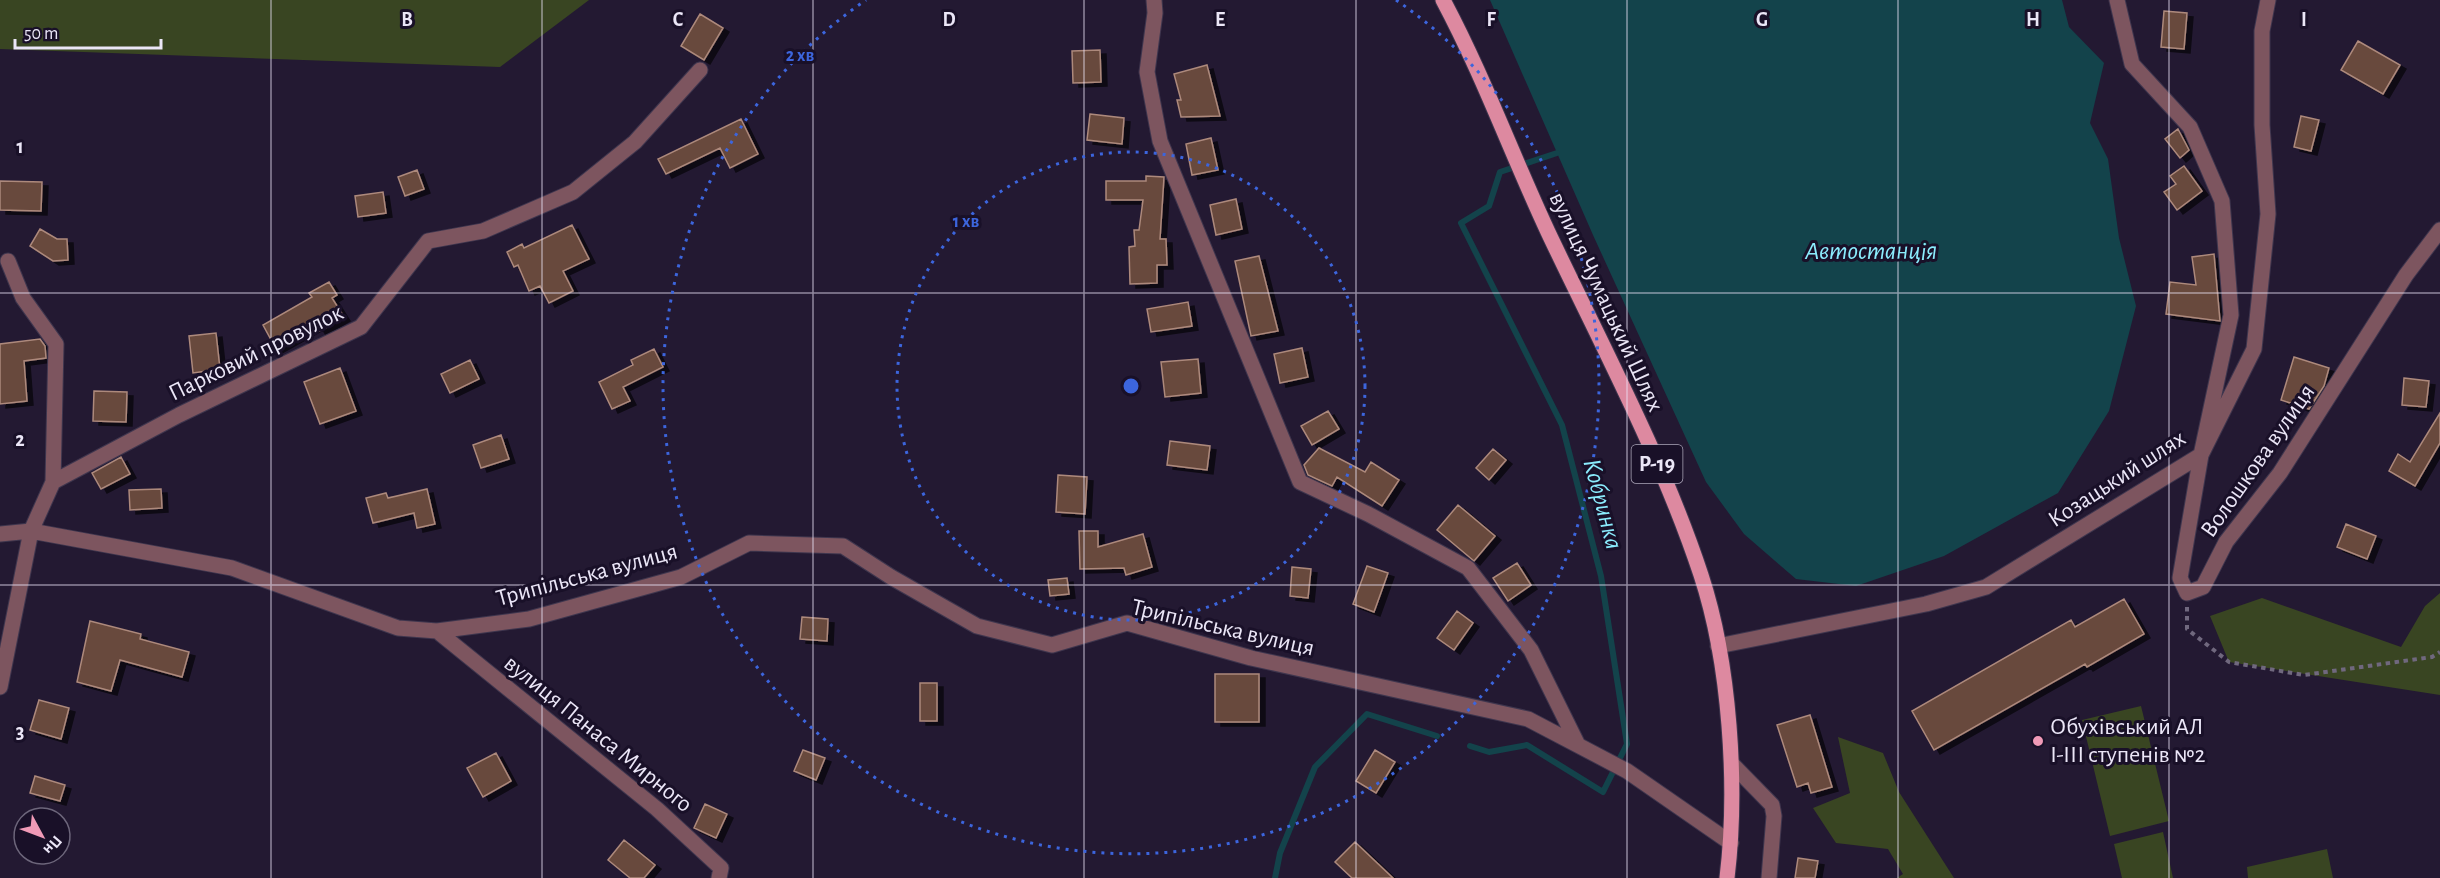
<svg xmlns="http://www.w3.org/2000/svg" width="2440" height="878" font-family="'Alegreya Sans',sans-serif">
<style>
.green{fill:#394522}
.water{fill:#13434b}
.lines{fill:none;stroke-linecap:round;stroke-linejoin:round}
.stream{stroke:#13434b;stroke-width:6}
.building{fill:#67483c;stroke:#ad897c;stroke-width:1.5;filter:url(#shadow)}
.minor-casing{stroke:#3f364e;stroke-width:17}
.major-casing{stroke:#3f364e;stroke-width:17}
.path{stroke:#70687e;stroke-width:4;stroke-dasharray:4.5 4.5;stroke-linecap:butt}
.minor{stroke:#7d555f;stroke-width:15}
.major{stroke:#dd89a0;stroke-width:15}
.grid{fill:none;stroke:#ebe6f7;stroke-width:1.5;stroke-opacity:0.55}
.ring{fill:none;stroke:#3c65dd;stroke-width:3;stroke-dasharray:3 6}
.poi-dot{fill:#f09ab7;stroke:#191028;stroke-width:2}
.labels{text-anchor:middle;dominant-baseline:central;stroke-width:6;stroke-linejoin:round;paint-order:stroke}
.shield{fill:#191028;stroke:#aca6b9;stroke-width:1.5}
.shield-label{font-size:22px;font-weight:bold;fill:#ebe6f7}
.street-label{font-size:24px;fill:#ebe6f7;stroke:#191028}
.poi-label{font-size:24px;fill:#ebe6f7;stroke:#191028;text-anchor:start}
.water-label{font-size:26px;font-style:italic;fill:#8becfd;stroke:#191028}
.grid-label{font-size:20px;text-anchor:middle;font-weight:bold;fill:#ebe6f7;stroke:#191028;stroke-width:6;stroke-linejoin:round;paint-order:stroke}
.centre{fill:#3c65dd;stroke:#191028;stroke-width:3}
.ring-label{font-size:18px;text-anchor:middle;font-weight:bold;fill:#3c65dd;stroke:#191028;stroke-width:6;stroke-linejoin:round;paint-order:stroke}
</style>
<defs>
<filter id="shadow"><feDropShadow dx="6" dy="4" stdDeviation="0" flood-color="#0009"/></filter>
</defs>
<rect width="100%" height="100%" fill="#231932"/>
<path class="green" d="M0,0H589L500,67L0,49Z
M2440,593V695L2229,662L2210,616L2262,598L2401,647L2425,606Z
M2141,706L2169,821L2110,836L2082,720Z
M1838,737L1883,753L1899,792L1954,878H1897L1903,874L1888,849L1836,843L1813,808L1850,793Z
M2163,832L2173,878H2122L2114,844Z
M2327,849L2333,878H2248L2247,867Z"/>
<path class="water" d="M1490,0H2062L2069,27L2104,63L2090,123L2108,159L2119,238L2136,306L2109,411L2058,493L1944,556L1856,586L1796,579L1744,534L1706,482L1593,235Z"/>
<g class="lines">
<path class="stream" d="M1470,746L1489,752L1527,745L1603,792L1627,744L1601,576L1562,425L1461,223L1489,206L1500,172L1557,153
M1275,878L1280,853L1315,767L1367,714L1437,736"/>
</g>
<path class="building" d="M2164,11L2187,13L2184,49L2161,47Z
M700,14L723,28L704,60L681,46Z
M2358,41L2400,65L2383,94L2341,70Z
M1100,50L1101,82L1073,83L1072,51Z
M1207,65L1220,116L1181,117L1177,100H1181L1174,74Z
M1090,114L1124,118L1122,144L1087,140Z
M2301,116L2319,120L2311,151L2294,147Z
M741,119L758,154L730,168L720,148L666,174L658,159Z
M2178,129L2189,150L2180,158L2165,139Z
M1211,138L1218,170L1192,175L1186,144Z
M2184,166L2202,191L2177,210L2164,192L2176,184L2170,176Z
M417,170L424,189L405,196L398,177Z
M1146,176L1164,177L1160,239H1166L1167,265H1157V283L1130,284L1129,247L1135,246L1134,230H1139L1143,200H1106V181H1146Z
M0,181L42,182L41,211L0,210Z
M383,192L386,213L358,217L355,196Z
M1236,199L1242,229L1216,235L1210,205Z
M572,225L589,259L563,271L573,291L549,303L540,286L529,291L518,265L514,267L507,252L522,244L524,248Z
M40,229L57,239H67L68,260L53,261L30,246Z
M2214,254L2220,321L2166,314L2170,282L2196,285L2192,257Z
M1259,256L1278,331L1251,336L1235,261Z
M329,282L337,295L332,298L344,317L320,331L317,326L276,349L263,325L312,297L309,293Z
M1188,302L1192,326L1151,332L1147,309Z
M216,333L220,369L193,373L189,336Z
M40,339L45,346L46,358L24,361L27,401L0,404V344Z
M1302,348L1308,377L1280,383L1274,354Z
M654,349L663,367L623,387L630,401L612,409L599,382L633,365L631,360Z
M2294,357L2329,368L2324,386L2309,409L2281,400Z
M1198,359L1201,393L1165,397L1161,362Z
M470,360L479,379L450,393L441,374Z
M340,368L356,411L320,424L304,382Z
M2404,378L2429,381L2426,407L2402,405Z
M94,391L127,392L126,422L93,421Z
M1328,411L1339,429L1312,445L1301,426Z
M2440,413V443L2415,486L2389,471L2398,454L2410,462Z
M501,435L509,459L481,468L473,445Z
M1170,441L1210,446L1207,470L1167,465Z
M1319,448L1365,472L1371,462L1399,480L1382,506L1337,477L1332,486L1308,475L1304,465Z
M1493,449L1506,460L1489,480L1476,468Z
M121,457L130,474L101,489L92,473Z
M1058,475L1087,477L1085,514L1056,512Z
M161,489L162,508L130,510L129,490Z
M427,489L435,524L417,528L414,513L373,523L366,498L386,493L388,498Z
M1458,505L1495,536L1474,561L1437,530Z
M2346,524L2376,536L2367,559L2337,547Z
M1079,531H1098V547L1143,534L1152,567L1126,575L1124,568L1080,569Z
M1517,563L1531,585L1508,601L1493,578Z
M1367,566L1388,573L1374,612L1353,604Z
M1292,567L1311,569L1308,598L1290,596Z
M1067,578L1069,594L1050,596L1048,580Z
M2124,599L2144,634L2087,667L2085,664L1934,750L1912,711L2071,620L2075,627Z
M1457,611L1473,623L1454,650L1437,638Z
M802,617L828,619L827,641L800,639Z
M90,621L141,634L140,639L189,652L182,677L120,660L111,691L77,682Z
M1215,674H1259V722H1215Z
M920,683H937V721H920Z
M39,700L69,708L61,739L30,730Z
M1810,715L1832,787L1811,793L1808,783L1797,787L1777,725Z
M803,750L825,758L816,780L794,771Z
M1375,750L1395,762L1376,793L1356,781Z
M496,753L511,781L483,797L467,768Z
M35,776L65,785L60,801L30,793Z
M705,804L727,814L716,838L694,828Z
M624,840L655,865L644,878H630L608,860Z
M1355,842L1393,878H1352L1335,862Z
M1798,858L1818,861L1815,878H1795Z"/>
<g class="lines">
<g class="minor-casing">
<path id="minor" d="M1154,0L1155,13L1147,72L1160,141L1300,482L1368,514L1468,568L1531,650L1577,743
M2117,0L2132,64L2190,127L2222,201L2231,315L2201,455L2180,578L2187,593L2203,587L2226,542L2280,473L2406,275L2440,230
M8,261L23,298L56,344L53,482L179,415L361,327L428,241L483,231L573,192L635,142L700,70
M0,534L31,531L232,568L398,628L437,631L529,619L681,577L749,543L843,546L891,577L977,626L1052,645L1127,623L1251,658L1528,719L1627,771L1731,843
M437,631L657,809L721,868L719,878
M1718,646L1926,604L1986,587L2201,455L2254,349L2268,214L2262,125V31L2268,0
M0,687L31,531L53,482
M1732,764L1772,805L1774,816L1769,878"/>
</g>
<g class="major-casing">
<path id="major" d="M1443,0C1483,75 1512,155 1548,232C1601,344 1662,457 1701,575C1730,663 1738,787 1727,878"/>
</g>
<path class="path" d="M2187,607V629L2229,662L2304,675L2432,657L2440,652"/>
<use href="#minor" class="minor"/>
<use href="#major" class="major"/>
</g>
<path class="grid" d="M271,0V878M542,0V878M813,0V878M1084,0V878M1356,0V878M1627,0V878M1898,0V878M2169,0V878M0,293H2440M0,585H2440"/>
<g class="ring">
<circle cx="1131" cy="386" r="234"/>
<path d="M1396 0A468 468 0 1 1 866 0"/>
</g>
<circle class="poi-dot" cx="2038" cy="741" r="6"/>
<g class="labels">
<rect class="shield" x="1631.5" y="445" width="51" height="38" rx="4.5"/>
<g class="shield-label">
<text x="1657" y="464">Р-19</text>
</g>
<g class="street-label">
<text transform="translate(1606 302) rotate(65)">вулиця Чумацький Шлях</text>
<text transform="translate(256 353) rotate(-26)">Парковий провулок</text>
<text transform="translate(2258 461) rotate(-55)">Волошкова вулиця</text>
<text transform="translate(2117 479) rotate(-33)">Козацький шлях</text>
<text transform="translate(587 575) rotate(-15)">Трипільська вулиця</text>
<text transform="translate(1223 628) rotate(13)">Трипільська вулиця</text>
<text transform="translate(598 734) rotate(39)">вулиця Панаса Мирного</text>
</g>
<g class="poi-label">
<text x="2050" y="727">Обухівський АЛ<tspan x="2050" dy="28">І-ІІІ ступенів №2</tspan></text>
</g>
<g class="water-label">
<text x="1871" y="251">Автостанція</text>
<text transform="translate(1603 504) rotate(75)">Кобринка</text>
</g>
</g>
<g class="grid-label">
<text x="407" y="26">B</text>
<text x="678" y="26">C</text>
<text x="949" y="26">D</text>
<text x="1220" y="26">E</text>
<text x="1491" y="26">F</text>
<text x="1762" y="26">G</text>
<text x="2033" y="26">H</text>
<text x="2304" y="26">I</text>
<text x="20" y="153">1</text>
<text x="20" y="446">2</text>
<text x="20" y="738">3</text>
</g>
<circle cx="1131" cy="386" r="9" class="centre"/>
<g class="ring-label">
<text x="800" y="61">2 хв</text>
<text x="966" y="227">1 хв</text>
</g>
<g transform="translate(42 836) rotate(131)"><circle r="28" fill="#191028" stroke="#6d667b" stroke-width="1.5"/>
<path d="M0-4.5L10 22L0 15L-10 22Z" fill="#f09ab7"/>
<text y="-9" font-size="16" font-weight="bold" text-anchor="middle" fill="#ebe6f7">Пн</text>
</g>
<path d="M15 39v9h146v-9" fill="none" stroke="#ebe6f7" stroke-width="3"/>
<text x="24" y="39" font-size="18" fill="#ebe6f7" stroke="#191028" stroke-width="4.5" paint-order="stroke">50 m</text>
</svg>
